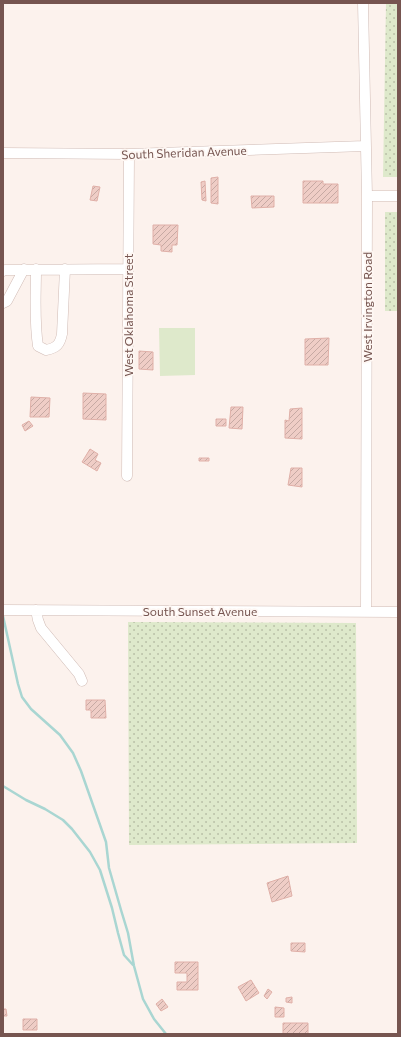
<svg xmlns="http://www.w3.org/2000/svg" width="401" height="1037" font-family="Commissioner,sans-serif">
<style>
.green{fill:url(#green-dots)}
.pitch{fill:#dee9cb}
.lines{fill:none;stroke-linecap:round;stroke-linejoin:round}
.stream{stroke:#a9d6d2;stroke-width:2.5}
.building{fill:url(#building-hatch);stroke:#e0b0a8}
.minor-casing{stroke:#d0bbb5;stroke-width:11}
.minor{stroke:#fff;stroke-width:10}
.labels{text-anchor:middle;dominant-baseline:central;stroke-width:3.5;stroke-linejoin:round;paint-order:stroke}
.street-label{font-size:12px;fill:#765550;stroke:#fef7f3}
</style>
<defs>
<pattern id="green-dots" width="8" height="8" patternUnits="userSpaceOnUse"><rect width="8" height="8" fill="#dee9cb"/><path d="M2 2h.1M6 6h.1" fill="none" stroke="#b9c0a7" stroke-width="1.8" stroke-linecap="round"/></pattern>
<pattern id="building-hatch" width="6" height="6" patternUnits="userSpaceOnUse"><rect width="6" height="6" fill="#efcdc6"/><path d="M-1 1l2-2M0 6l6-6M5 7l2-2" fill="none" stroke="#c6a9a3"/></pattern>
</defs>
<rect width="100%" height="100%" fill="#fcf2ed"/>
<path class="green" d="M386,3H398V177H383Z
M385,212H398V311H385Z
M128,622L356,623L357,843L129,845Z"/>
<path class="pitch" d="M159,328H195V375L160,376Z"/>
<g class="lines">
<path class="stream" d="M3,616L18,684L22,697L31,709L60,735L73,753L81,771L106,842L109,868L121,910L128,933L134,966L143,999L154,1019L166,1034
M3,786L26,800L45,809L63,820L72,829L90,852L100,870L112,908L118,933L124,955L133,965"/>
</g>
<path class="building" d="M218,177V204L211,203V178Z
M205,181L206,201L202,200L201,182Z
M303,181H323V184H338V203H303Z
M93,186L100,187L97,201L90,200Z
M251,196H274V207L252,208Z
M153,225H178L177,245H172V252L161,251V245L153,244Z
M329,338L328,365H305V339Z
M139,351L153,352V370L139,369Z
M83,393L106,394V420L83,419Z
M31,397L50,398L49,417H30Z
M231,407H243L242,429L229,428Z
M302,408V439L285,438V420L289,421L290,409Z
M216,419H226V426H216Z
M29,421L33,426L25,431L22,425Z
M90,449L98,454L95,460L101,463L97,471L82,462Z
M199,458H209V461H199Z
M291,468H302V487L288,485Z
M86,700H105L106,718H91V710H86Z
M288,876L292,896L272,902L267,883Z
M291,943H305V952L291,951Z
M175,962H198V990H177V982H187V973H175Z
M251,980L259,993L246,1001L238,987Z
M268,989L272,992L267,999L264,996Z
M292,997V1003L286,1002V998Z
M162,999L168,1007L161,1011L156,1004Z
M275,1007L284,1008V1017H275Z
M3,1009H6L7,1016H3Z
M23,1019H37V1030H23Z
M283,1023H308V1034H283Z"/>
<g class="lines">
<g class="minor-casing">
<path id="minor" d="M363,3L367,196L366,612
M3,153L129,154L365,146
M367,196H398
M36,269C36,295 34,320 38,346L46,350C57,348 60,344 62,334L65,269
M3,271L5,270L128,269
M3,303L7,301L24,269
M127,476L129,154
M3,610L398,612
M36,610L38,620L41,628L79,674L82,681"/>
</g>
<use href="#minor" class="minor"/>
</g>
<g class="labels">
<g class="street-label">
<text transform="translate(184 152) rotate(-2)">South Sheridan Avenue</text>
<text transform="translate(367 307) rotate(-90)">West Irvington Road</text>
<text transform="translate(128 315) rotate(-90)">West Oklahoma Street</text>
<text x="200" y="611">South Sunset Avenue</text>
</g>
</g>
<rect width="401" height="1037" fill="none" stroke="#765550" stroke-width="8"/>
</svg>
